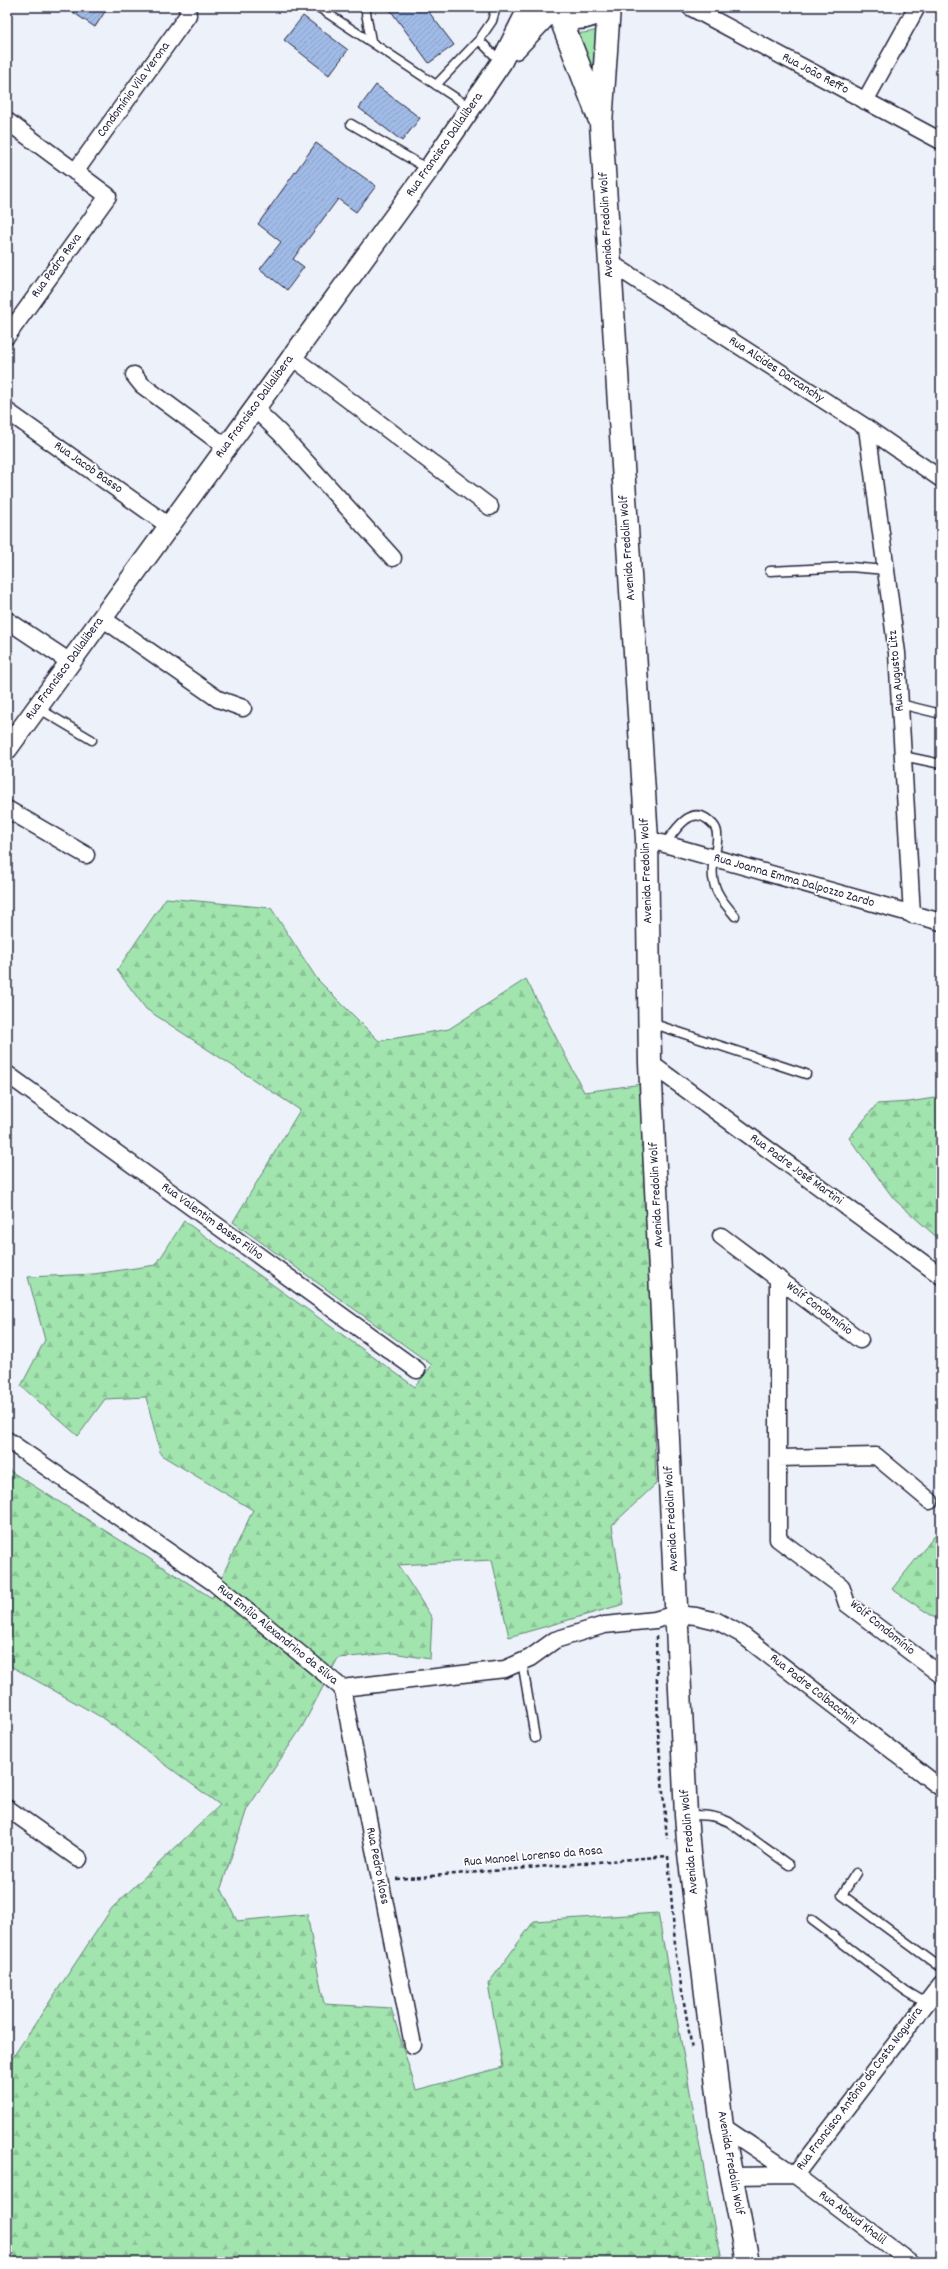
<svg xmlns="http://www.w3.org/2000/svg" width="948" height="2269" font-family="Dekko,sans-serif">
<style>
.green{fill:#a1e4ae;stroke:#628374}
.forest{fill:url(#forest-firs);stroke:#628374}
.building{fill:url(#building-hatch);stroke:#22223b}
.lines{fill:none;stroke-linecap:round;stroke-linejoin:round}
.service-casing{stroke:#22223b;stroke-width:11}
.minor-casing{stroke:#22223b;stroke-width:19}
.tertiary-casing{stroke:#22223b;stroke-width:23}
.secondary-casing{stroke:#22223b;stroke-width:25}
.path{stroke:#22223b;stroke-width:2.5;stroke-dasharray:4 3;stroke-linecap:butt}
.service{stroke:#fff;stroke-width:8}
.minor{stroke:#fff;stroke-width:16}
.tertiary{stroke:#fff;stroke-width:20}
.secondary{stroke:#fff;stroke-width:22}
.labels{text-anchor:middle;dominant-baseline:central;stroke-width:3.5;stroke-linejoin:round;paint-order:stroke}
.street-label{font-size:13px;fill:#22223b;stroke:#fff}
</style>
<defs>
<pattern id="forest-firs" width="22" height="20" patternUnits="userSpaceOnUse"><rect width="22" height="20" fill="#a1e4ae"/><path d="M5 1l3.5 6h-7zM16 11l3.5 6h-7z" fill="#8ac397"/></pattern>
<pattern id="building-hatch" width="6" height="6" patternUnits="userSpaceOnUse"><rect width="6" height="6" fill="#a0bbe7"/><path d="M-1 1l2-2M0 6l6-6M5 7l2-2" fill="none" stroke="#8aa0c7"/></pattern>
</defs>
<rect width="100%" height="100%" fill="#ecf1fa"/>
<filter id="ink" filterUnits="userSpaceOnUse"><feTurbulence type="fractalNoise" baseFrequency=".025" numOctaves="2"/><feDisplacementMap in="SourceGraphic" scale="8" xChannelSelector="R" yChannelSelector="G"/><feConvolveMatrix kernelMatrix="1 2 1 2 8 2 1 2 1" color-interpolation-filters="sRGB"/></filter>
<g filter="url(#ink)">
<path class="green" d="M604,28L594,72L576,34L590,32Z"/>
<path class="forest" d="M166,898L271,908L317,979L379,1041L449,1029L526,979L584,1092L642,1084L656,1484L612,1525L624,1604L509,1637L492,1560L398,1565L432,1618L430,1659L393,1653L338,1658L302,1727L247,1809L221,1888L237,1921L307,1914L324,2004L391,2008L416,2090L503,2067L488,1984L534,1921L658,1913L715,2231L723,2262H7V2066L112,1908L220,1805L101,1717L7,1664V1469L212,1598L253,1510L161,1455L146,1397L105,1399L78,1436L21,1386L45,1340L28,1277L94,1274L156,1265L184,1221L415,1387L432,1365L233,1222L300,1110L146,1009L117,970Z
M941,1097V1241L894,1199L849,1138L877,1104L909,1102Z
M941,1528V1622L892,1589Z"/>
<path class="building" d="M65,7H108L95,27Z
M388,7H425L454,45L429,63Z
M303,16L348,50L329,75L284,40Z
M376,85L420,118L402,141L359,108Z
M316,143L376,186L356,212L338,199L293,259L304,267L287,290L260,269L281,242L258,224Z"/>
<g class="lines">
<g class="service-casing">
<path id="service" d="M318,7L471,108
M365,7L371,41
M479,40L492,21L496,7
M436,85L479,40L495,56
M351,124L428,169
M770,571L850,567L886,570
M900,704L941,714
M38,708L92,740
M903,756L941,764
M665,844C674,832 689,806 707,819C712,823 717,827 717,834C719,848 709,865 714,883C717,896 727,906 735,916
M651,1023L806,1074
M522,1661L535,1738
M687,1815C703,1815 715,1815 729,1822L789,1865
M856,1873L842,1895L941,1968
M812,1920L906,1991L926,2003"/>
</g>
<g class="minor-casing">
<path id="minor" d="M690,7L941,141
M865,101L917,7
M7,121L108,196L7,336
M75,172L188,15L187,7
M609,262L867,428L941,479
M292,357L490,507
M134,375L142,385L226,447
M254,408L280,433L393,558
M7,411L169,526
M867,428L897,653L912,915
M102,618L218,699L243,708
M7,620L70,662
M7,809L86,855
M647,839L941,922
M650,1063L941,1276
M7,1074L417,1370
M721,1236L860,1340
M778,1278V1539L841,1586L847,1604L941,1675
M7,1440L214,1583L342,1688L505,1669L530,1658L555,1640L604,1625L655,1620L676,1614L696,1616L717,1621L741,1634L941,1788
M778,1458L876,1456L930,1501
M342,1688L413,2045
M7,1808L79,1859
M722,2126L795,2175L910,2262
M795,2175L941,1984
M732,2176L795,2175"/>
</g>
<g class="tertiary-casing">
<path id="tertiary" d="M515,49L552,10
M7,749L429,169L501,63L529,7"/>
</g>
<g class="secondary-casing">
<path id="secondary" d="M609,7L601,124L647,839L650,1063L686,1815L689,1853L722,2126L748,2262
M550,8C566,22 589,21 605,7
M559,14L599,118"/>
</g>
<path class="path" d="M656,1636L658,1733L667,1839
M668,1856L676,1956L692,2049
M396,1879L668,1856"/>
<use href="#service" class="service"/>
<use href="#minor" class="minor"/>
<use href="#tertiary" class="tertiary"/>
<use href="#secondary" class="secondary"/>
</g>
</g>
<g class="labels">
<g class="street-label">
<text transform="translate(815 74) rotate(28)">Rua João Reffo</text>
<text transform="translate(134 90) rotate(-54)">Condomínio Vila Verona</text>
<text transform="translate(445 145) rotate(-55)">Rua Francisco Dallalibera</text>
<text transform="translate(607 225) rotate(-93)">Avenida Fredolin Wolf</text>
<text transform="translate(57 266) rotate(-54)">Rua Pedro Reva</text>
<text transform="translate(776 370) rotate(33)">Rua Alcides Darcanchy</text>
<text transform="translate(255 407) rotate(-54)">Rua Francisco Dallalibera</text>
<text transform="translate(88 468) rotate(35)">Rua Jacob Basso</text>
<text transform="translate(628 548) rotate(-94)">Avenida Fredolin Wolf</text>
<text transform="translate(65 669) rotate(-54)">Rua Francisco Dallalibera</text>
<text transform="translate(897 671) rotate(-95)">Rua Augusto Litz</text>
<text transform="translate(647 871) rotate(-92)">Avenida Fredolin Wolf</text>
<text transform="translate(794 881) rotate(16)">Rua Joanna Emma Dalpozzo Zardo</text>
<text transform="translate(796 1170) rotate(36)">Rua Padre José Martini</text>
<text transform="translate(657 1195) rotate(-93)">Avenida Fredolin Wolf</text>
<text transform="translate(212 1222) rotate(36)">Rua Valentim Basso Filho</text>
<text transform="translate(819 1309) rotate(37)">Wolf Condomínio</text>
<text transform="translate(672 1519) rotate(-93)">Avenida Fredolin Wolf</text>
<text transform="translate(882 1628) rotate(39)">Wolf Condomínio</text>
<text transform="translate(277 1635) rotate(39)">Rua Emílio Alexandrino da Silva</text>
<text transform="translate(813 1690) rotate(38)">Rua Padre Colbacchini</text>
<text transform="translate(690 1842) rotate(-95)">Avenida Fredolin Wolf</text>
<text transform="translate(533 1857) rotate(-5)">Rua Manoel Lorenso da Rosa</text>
<text transform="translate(377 1866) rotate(79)">Rua Pedro Kloss</text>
<text transform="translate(860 2089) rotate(-53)">Rua Francisco Antônio da Costa Nogueira</text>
<text transform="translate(730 2163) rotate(80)">Avenida Fredolin Wolf</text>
<text transform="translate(852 2218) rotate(37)">Rua Aboud Khalil</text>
</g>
</g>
<rect width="948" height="2269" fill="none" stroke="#fff" stroke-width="24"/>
<rect x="12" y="12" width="924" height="2245" fill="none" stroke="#22223b" stroke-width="1.5" filter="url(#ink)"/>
</svg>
